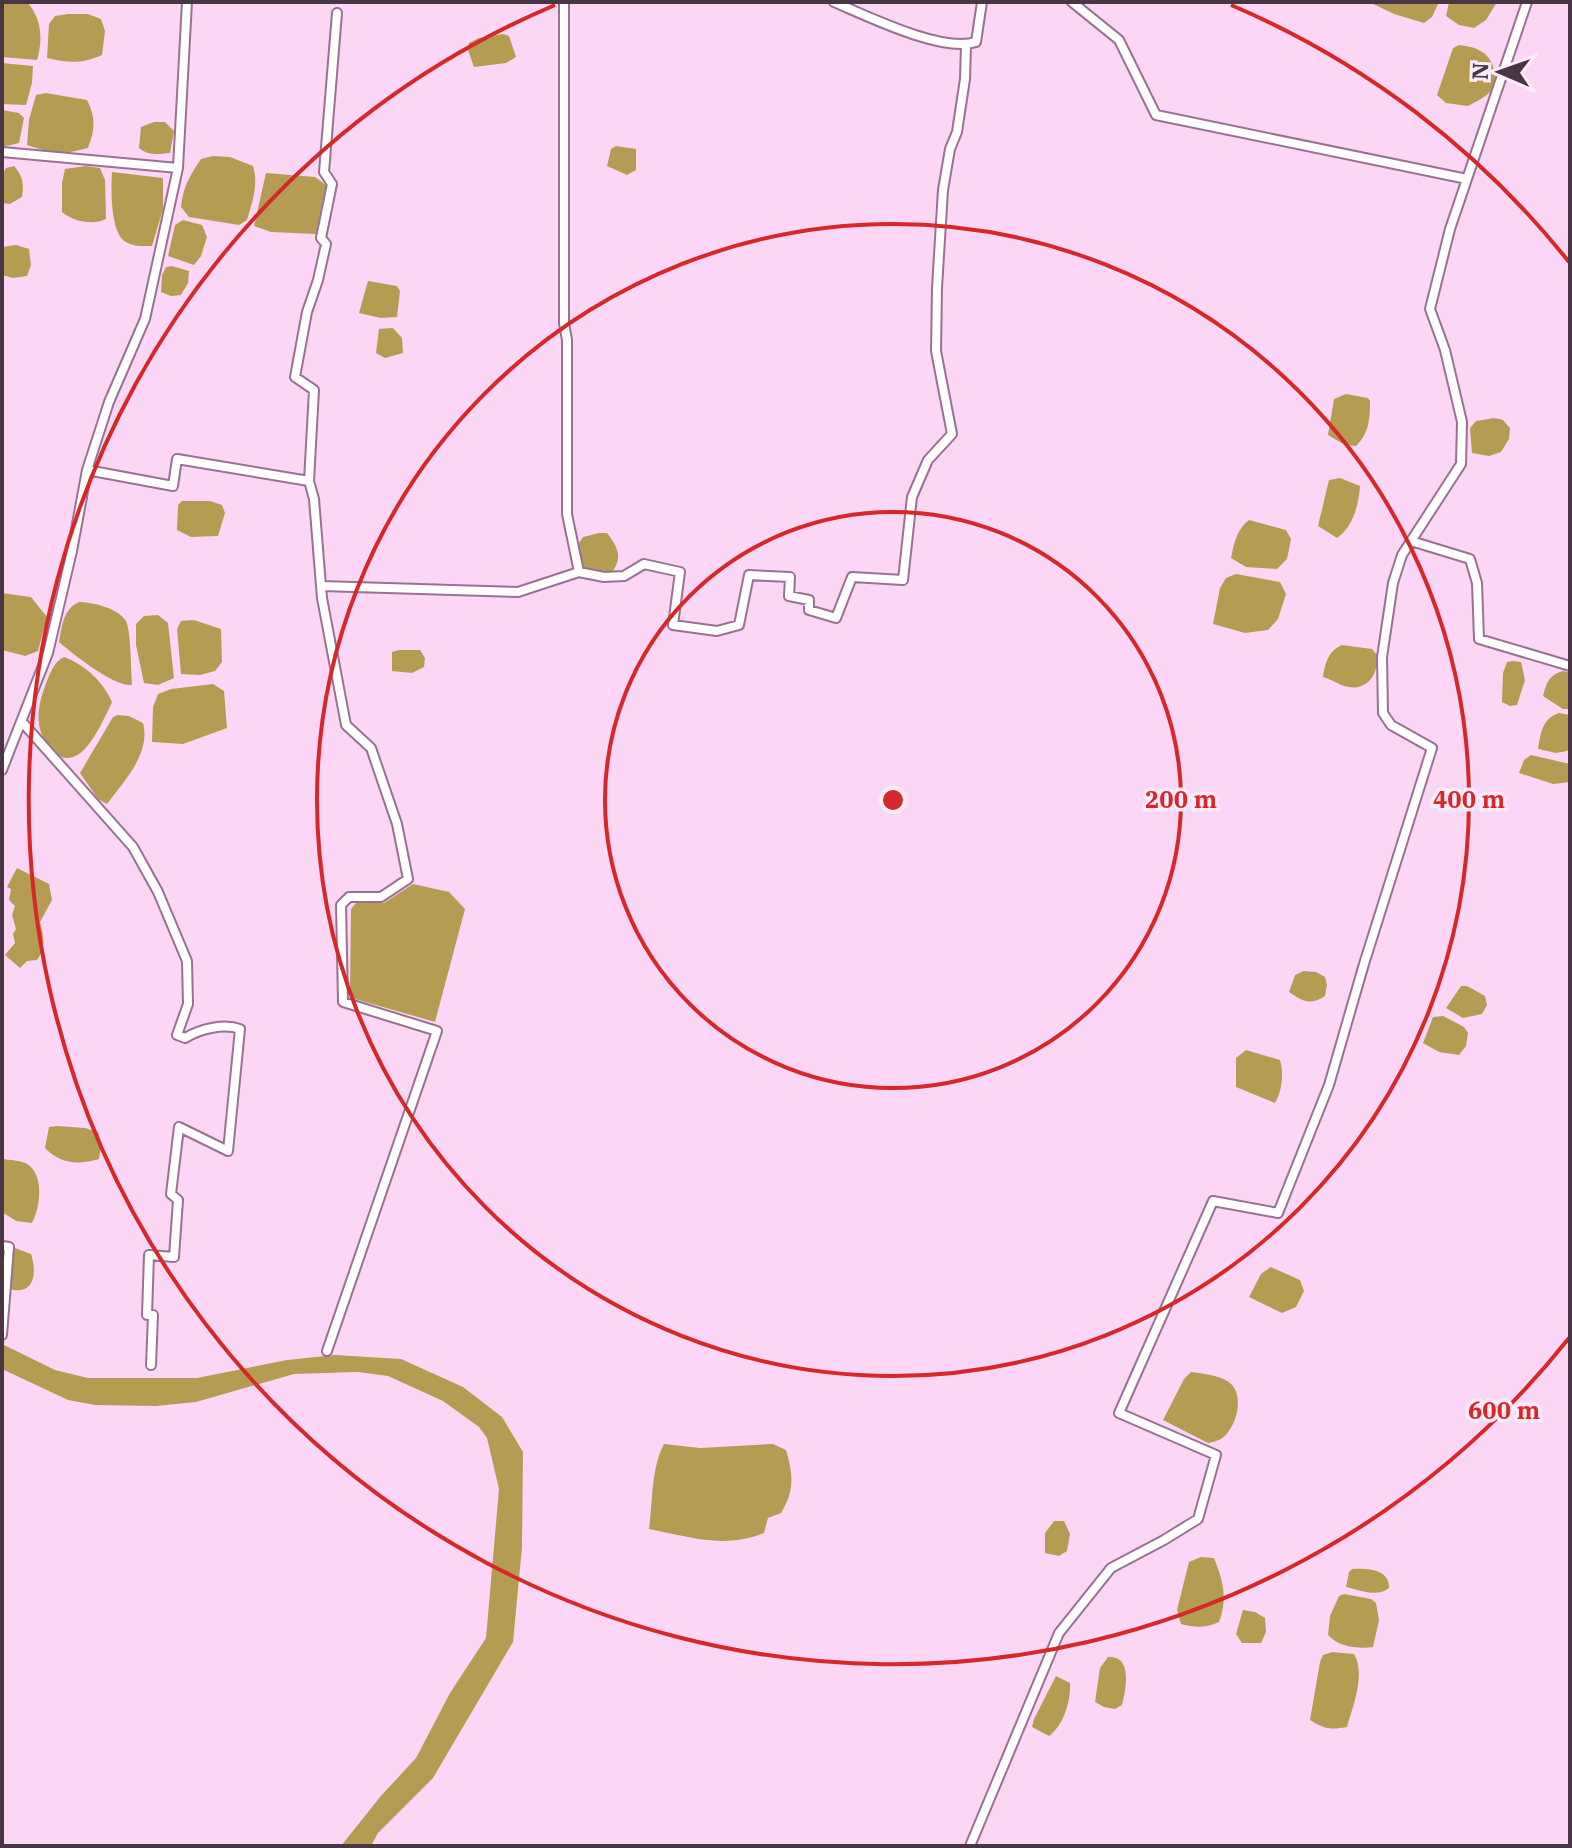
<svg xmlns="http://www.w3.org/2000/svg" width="1572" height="1848" font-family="'IBM Plex Serif',serif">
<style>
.water{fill:#b49d53}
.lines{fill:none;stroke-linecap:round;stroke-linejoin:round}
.minor-casing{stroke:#9a7194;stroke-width:12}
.minor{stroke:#fff;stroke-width:8}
.ring{fill:none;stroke:#d62828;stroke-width:4}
.centre{fill:#d62828;stroke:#feebfa;stroke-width:4}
.ring-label{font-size:24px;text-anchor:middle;font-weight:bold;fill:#d62828;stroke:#feebfa;stroke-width:7;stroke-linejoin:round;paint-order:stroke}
</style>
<rect width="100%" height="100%" fill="#fcd7f5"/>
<path class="water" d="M2,2H27C42,19 43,39 37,60L2,57Z
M1369,2H1439L1432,17L1424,23L1394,14Z
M1449,2H1497L1486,20L1474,28L1459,25L1446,16Z
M68,14H88L101,19L105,31L102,55C82,64 67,63 47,58L49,24L55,16Z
M503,34L509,36L516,57L506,63L474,67L468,50L469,43L479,38Z
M1459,45C1479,47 1492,54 1495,74C1496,81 1495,87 1490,92C1484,98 1475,102 1468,106L1446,103L1437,95L1453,48Z
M2,63L33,66L32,83L26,105L2,104Z
M46,93L87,100C96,118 95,130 88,148L58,155L27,145L29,120L36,95Z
M2,110L19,113L24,118L19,143L2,147Z
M154,122H165L174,131L170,153C157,154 149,156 139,148L141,127Z
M616,146L636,149V170L627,175L607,166L611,149Z
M213,156L230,157L253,166C259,184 252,203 247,220L239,225L189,217L181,207C183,187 190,175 201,159Z
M14,166C23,176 24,184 22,197L10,204L2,203V175L6,168Z
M86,166L100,168L105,180L106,219C92,226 73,221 62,212V183L65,169Z
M112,172L163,178V209L152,246C144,246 134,247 126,242C110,234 111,188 112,172Z
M266,173L315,177L326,185L316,234L271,232L254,226Z
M183,220L202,225L207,237L201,256L194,265L168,256L175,225Z
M16,245L29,249L31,265L27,276L13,278L2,275V247Z
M172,266L189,271L188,283L181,295L171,296L161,292L162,275L166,267Z
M368,281L397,286L400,291L397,317L381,318L359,313Z
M393,328L402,338L403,353L385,358L376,353L379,329Z
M1346,394L1368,398L1370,401C1370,420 1369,433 1356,446L1345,445L1328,435L1334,399Z
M1494,418L1503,420L1510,428L1509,439L1501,452L1489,456L1472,453L1470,428L1476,421Z
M1340,478L1360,486C1359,504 1353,527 1337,538L1318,526L1329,480Z
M182,501H210L222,505L225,513L218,536L191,537L177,530L178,505Z
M1249,520L1286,530L1291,539L1287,559L1277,569L1246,567L1231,558C1234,543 1237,529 1249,520Z
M599,533H607C617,546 623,556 613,571C601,572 589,574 580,566L579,543L583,537Z
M1236,574L1280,582L1286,594L1278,619L1268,630L1245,633L1213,624L1220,588L1226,578Z
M2,593L31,597L47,617L38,651L25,656L2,650Z
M79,602C92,602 118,608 126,621C131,631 131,672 132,685C114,687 73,654 59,642C62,626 63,609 79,602Z
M158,615L168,623L174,678L158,685L144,683L136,645V624L144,616Z
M194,620L221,629L222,662L215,671L200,675L181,674L177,629L181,621Z
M1342,645L1372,649L1377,655C1379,677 1364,694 1341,685C1335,682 1330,679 1323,677C1325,664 1328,651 1342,645Z
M399,650H420L425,658L424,667L412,673L392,671V652Z
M64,657C85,665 103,681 112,702C106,715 92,746 79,754C58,768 41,742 39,723C37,709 42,694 47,681C51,671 55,661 64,657Z
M1513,661L1521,662L1525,680L1517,705L1510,706L1502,702L1503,673L1507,662Z
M1563,671L1570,673V709H1563L1543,696C1547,682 1549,675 1563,671Z
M213,684L224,691L227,728L183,744L152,742L153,707L158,694L171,689Z
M1559,713L1570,715V748L1567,751L1556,753L1538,749C1541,732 1542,719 1559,713Z
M118,715L129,716L143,723C151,754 124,781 107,804L98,799L80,773L113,717Z
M1531,755L1570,764V782L1553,784L1519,773L1524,760Z
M17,868L49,884L52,900L40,922C44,936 46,948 37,960L27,961L20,968L5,955L15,943L13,934L16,929L12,915L15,906L9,900L11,889L7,887Z
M413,884L449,892L465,909L435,1022L355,999L350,995L351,909L356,903H384Z
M1304,971L1316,972L1325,977L1327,985L1325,996C1310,1006 1302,1001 1289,992L1295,975Z
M1461,986H1467L1485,996L1487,1005L1482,1014L1463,1018L1446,1008Z
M1443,1016L1464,1027L1468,1033L1466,1046L1459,1055L1439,1052L1423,1043L1433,1017Z
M1246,1050L1280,1060C1284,1073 1282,1091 1275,1103L1236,1087V1058Z
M57,1126L85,1128L98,1132L101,1146L99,1159C78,1165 60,1164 45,1148L49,1127Z
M2,1159C9,1160 21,1160 27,1164C45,1175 40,1208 32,1223L16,1221L2,1212Z
M15,1248L31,1254C37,1272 35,1296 10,1289L11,1254Z
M1271,1267L1300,1280L1304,1291L1296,1307L1282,1313L1249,1297L1261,1274Z
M2,1344L55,1370L88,1378H197L287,1360L335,1355L401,1359L463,1387L502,1417L523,1452L522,1547L513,1642L433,1778L378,1833L371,1846H341L380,1797L416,1758L450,1693L486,1638L499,1489L487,1438L479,1427L443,1401L388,1376L358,1372L294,1374L196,1402L156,1406L95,1405L68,1400L2,1369Z
M1191,1372C1204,1374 1224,1375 1233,1386C1244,1401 1235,1430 1221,1439C1217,1441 1213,1442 1208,1443L1163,1420L1184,1379Z
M664,1444L700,1448L773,1444L786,1450C793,1474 795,1490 781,1513L768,1518L764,1533C724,1549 690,1537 649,1529C653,1500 651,1469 664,1444Z
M1054,1521H1064L1070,1534L1067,1551L1059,1556L1045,1553V1533Z
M1201,1557L1214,1558C1223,1580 1228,1599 1219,1622C1205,1628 1196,1628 1181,1624L1177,1610L1189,1562Z
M1352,1569C1367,1568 1390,1569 1389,1588C1377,1598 1360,1590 1346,1587L1349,1572Z
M1344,1594L1371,1599L1376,1603L1379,1620L1373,1647C1357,1649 1339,1647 1328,1635L1330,1616L1339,1596Z
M1243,1610L1255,1612L1265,1618L1266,1632L1261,1643H1242L1236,1634Z
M1332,1652L1354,1654C1366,1674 1353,1705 1347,1727C1331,1730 1324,1729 1310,1720L1320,1662L1323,1655Z
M1108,1657C1133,1655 1126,1689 1122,1705L1115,1709L1104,1707L1095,1702L1100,1668Z
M1056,1676L1070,1683C1071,1700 1064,1725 1049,1736L1032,1727L1034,1719Z"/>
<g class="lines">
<g class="minor-casing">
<path id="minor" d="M564,2V323L567,340V514L579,572
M834,2C867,16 942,53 976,42L982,2
M1072,2L1119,40L1156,115L1467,179
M2,152L178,168
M87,470L173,486L177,459L309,481L314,499L322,598L346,725L371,748L397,824L408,879L381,897H349L341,905L343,1002L437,1031L327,1351
M309,481L314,390L295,377L307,312L318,280L326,244L321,238L332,184L324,172L337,13
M1411,541L1470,559L1477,583L1479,639L1570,666
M321,586L518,592L579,572L604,577L624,576L644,564L680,572L673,625L717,631L739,625L749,575L790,577L789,596L809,600V610L836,618L852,577L903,580L912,497L928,460L952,434L936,351L937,288L943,190L950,149L957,132L965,79L966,45
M22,722L133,847L158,892L187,961L188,1004L177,1035L185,1038C200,1029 224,1023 240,1029L228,1151L179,1127L171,1194L178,1200L174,1257L149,1255L147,1315H153L151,1365
M2,770L48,653L72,551L87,470L109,402L145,319L178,168L187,2
M2,1246L9,1247L2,1335
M970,1846L1059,1633L1111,1568L1164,1540L1198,1519L1216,1455L1119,1413L1213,1201L1278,1213L1329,1085L1364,964L1432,748L1391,725L1383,713L1382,657L1393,583L1402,555L1461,464L1462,422L1445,350L1430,309L1450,229L1527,2"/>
</g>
<use href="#minor" class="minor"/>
</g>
<g class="ring">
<circle cx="893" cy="800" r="288"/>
<circle cx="893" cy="800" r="576"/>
<path d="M1569 1338A864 864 0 1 1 555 5M1231 5A864 864 0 0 1 1569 262"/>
</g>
<circle cx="893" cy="800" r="12" class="centre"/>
<g class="ring-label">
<text x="1181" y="808">200 m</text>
<text x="1469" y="808">400 m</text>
<text x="1504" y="1419">600 m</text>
</g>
<rect width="1572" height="1848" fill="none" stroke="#483645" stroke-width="8"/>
<g transform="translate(1500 72) rotate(272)" stroke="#feebfa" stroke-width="6" paint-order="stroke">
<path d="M0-6L14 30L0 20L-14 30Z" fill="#483645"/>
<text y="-12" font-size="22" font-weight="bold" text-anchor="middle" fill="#483645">N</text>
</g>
</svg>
